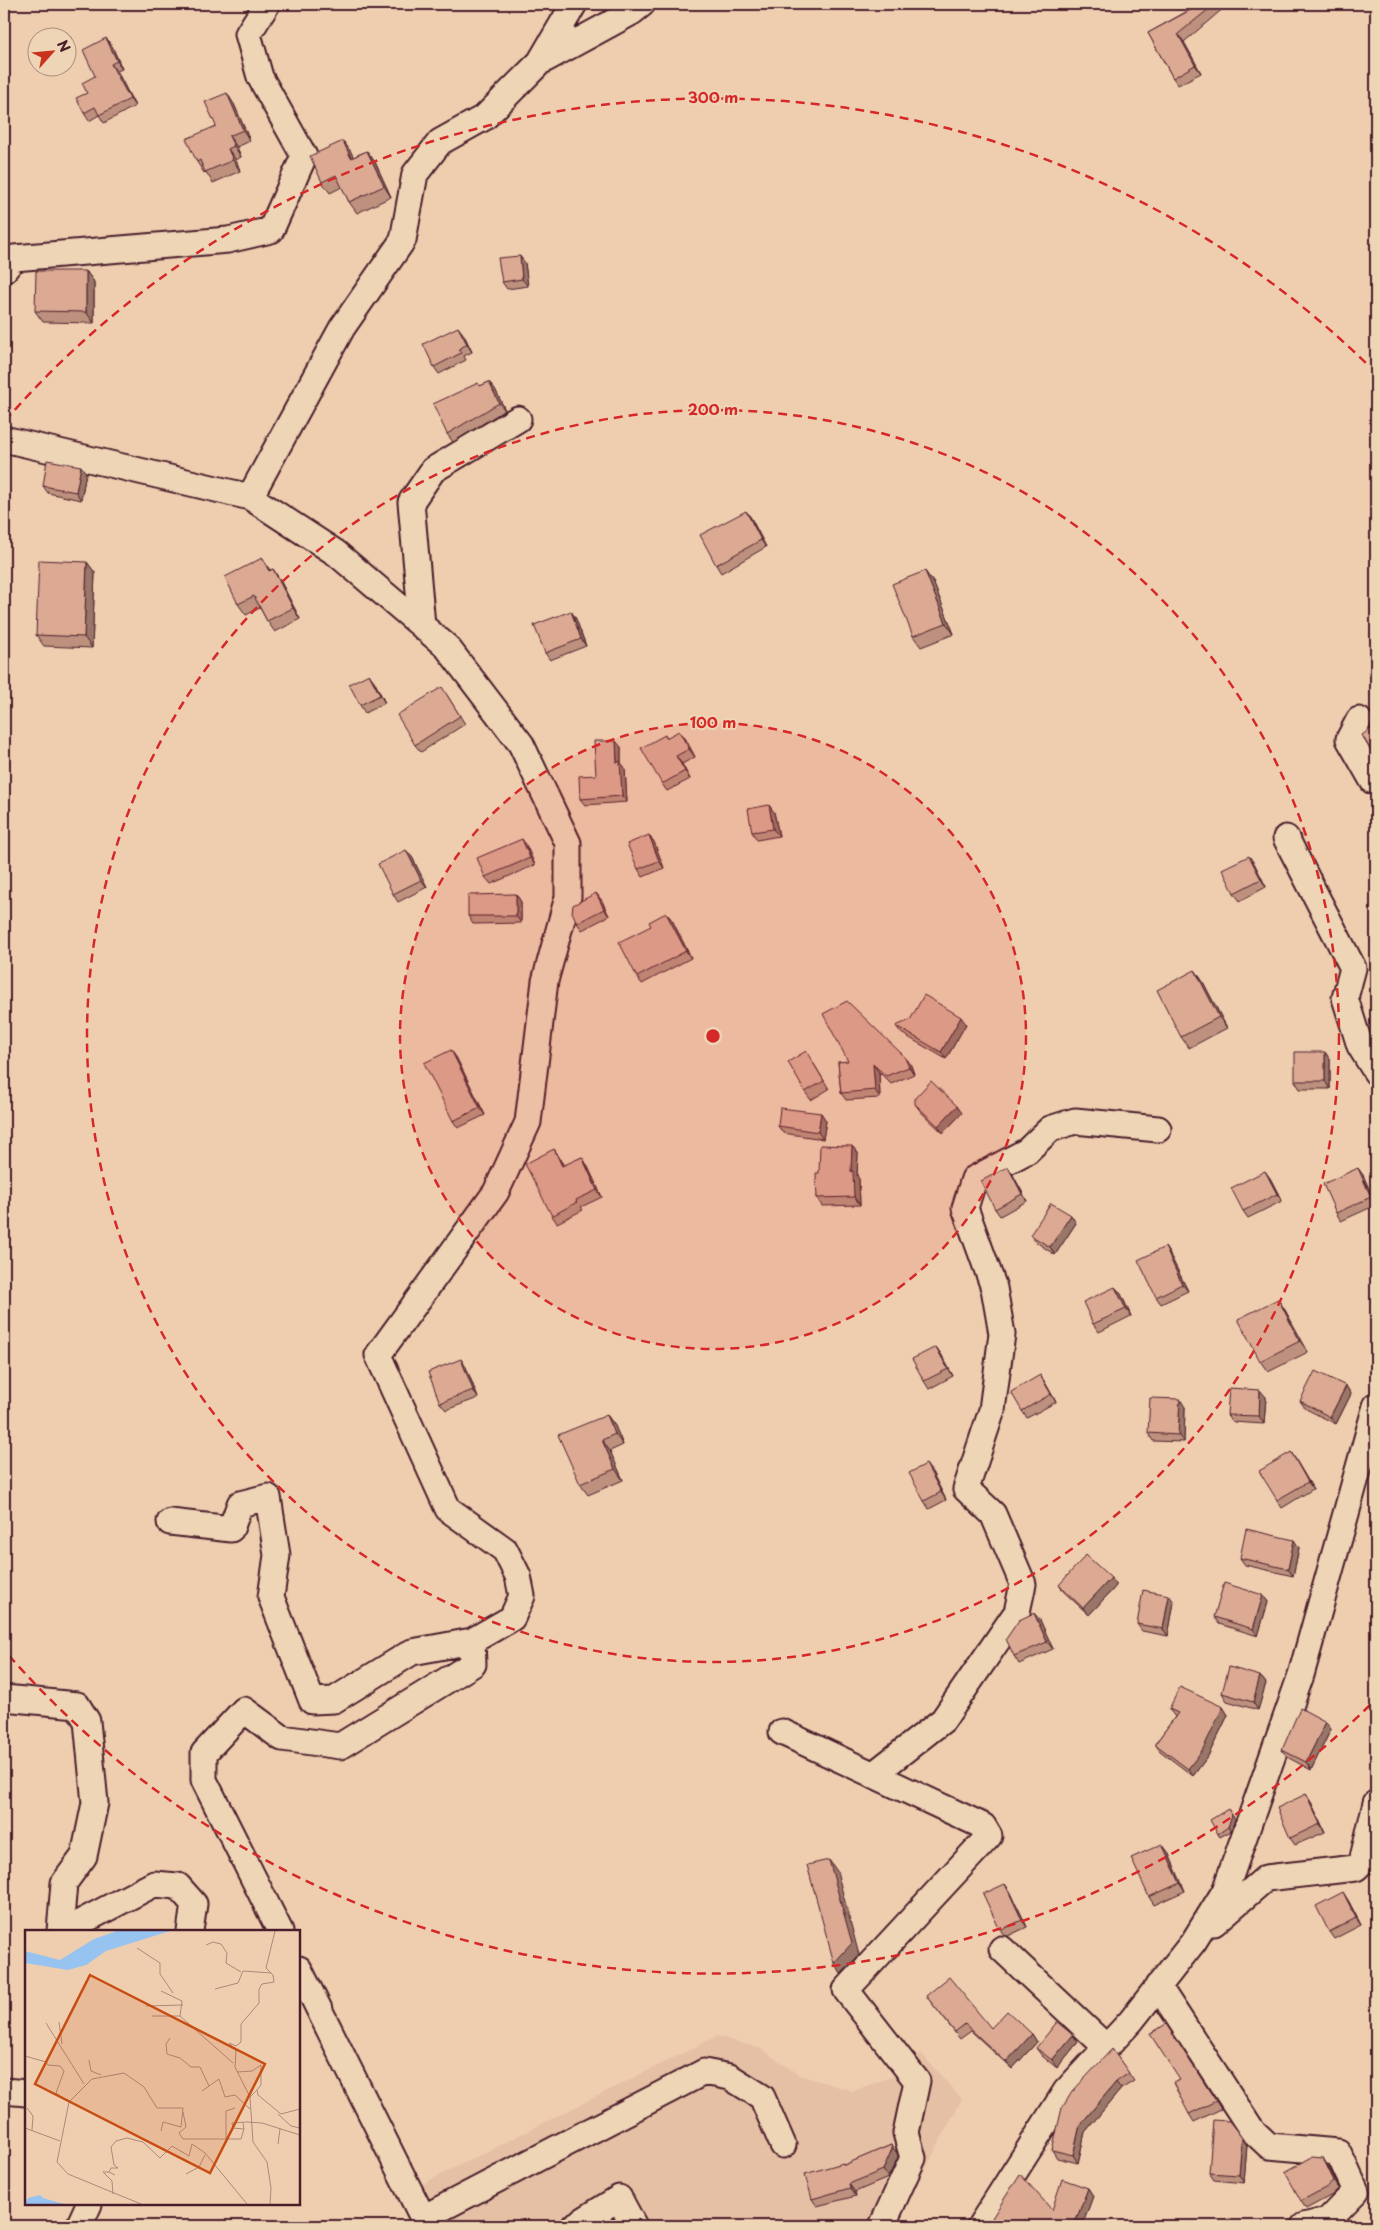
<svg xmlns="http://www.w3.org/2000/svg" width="1380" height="2230" font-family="'Playpen Sans',sans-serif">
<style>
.built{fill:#e6c0a5}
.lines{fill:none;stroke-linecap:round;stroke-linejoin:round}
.minor-casing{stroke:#4a1f2b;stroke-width:29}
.minor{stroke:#eed5b6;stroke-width:25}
.wall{fill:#bd917e;stroke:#4a1f2b}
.shaded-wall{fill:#9a7667;stroke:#4a1f2b}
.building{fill:#dca993;stroke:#4a1f2b}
.ring{fill:none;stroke:#d62828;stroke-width:2.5;stroke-dasharray:9 6}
.inset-road{fill:none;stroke:#ad887b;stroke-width:1}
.view{fill:#c84d12;fill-opacity:0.15;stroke:#c84d12;stroke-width:2.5}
.inset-edge{fill:none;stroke:#4a1f2b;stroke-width:2.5}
.centre{fill:#d62828;stroke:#eed5b6;stroke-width:2.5}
.ring-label{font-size:15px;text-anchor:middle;font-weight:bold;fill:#d62828;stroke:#eed5b6;stroke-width:4;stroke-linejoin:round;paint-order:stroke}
</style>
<rect width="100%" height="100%" fill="#efceb0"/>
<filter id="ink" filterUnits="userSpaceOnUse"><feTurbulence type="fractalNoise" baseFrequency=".02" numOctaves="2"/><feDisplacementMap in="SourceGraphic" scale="10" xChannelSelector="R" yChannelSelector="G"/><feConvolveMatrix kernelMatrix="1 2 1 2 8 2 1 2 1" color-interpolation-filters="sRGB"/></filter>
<g filter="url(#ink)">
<path class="built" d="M717,2036L762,2049L799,2075L853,2091L896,2075L921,2053L962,2099L896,2226H411L396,2197Z"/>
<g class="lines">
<g class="minor-casing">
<path id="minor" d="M540,62L632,12L642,4
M4,270L14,258L228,240L271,230L304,156L260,77L248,34L267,4
M4,439L250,497L336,553L447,647L521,744L568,843V897L545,981L528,1122L496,1192L378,1355L448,1509L505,1550L518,1576L522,1596L512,1618L472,1641L412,1652L334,1700L312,1701L271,1597L277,1555L268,1497L240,1504L231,1529L170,1522
M250,497L342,328L403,240L415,174L440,142L485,117L540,62L574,4
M422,625L411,502L433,470L518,419
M1359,720L1349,739L1373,781L1376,782
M1286,838L1353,968L1345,998L1360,1046L1376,1072
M4,1698L77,1705L87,1721L95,1803L84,1856L64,1883L60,1931
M782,1732L983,1826L989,1836L846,1990L917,2081L906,2133L913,2158L882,2226
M873,1775L943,1720L1017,1612L1023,1584L993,1514L966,1489L992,1410L1002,1334L994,1288L965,1208L974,1179L1027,1151L1050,1129L1075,1121L1158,1129
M1214,1923L1266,1878L1356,1868L1362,1862L1376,1803
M64,1931L154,1884L178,1886L194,1904L190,1931
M280,1931L204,1780V1753L244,1710L282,1738L340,1746L473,1664L472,1641
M1002,1949L1106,2047
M299,1969L427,2226
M1158,1986L1252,2130L1269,2146L1338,2152L1356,2191L1328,2220L1304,2226
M4,2091L26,2093
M423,2218L704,2072L730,2077L762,2097L783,2145
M79,2226L89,2204
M574,2226L619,2198L634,2226
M980,2226L1066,2091L1131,2021L1194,1941L1225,1891L1301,1675L1376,1406"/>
</g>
<use href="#minor" class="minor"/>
</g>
<path class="wall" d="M1189,4H1225L1226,6L1184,42L1201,73L1178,85L1173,78L1148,33L1193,8Z
M112,46L122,69L117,71L135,106L104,123L99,115L89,121L84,113L87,93Z
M234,104L250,141L237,147L241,157L236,160L240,171L213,183L206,172L204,173L197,162L216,126Z
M343,141L351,152L353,157L367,151L375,162L391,197L357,213L349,202L342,187L330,193L322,182Z
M525,263L528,286L507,289L502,282Z
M86,271L94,282V323L43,322L35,311Z
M464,335L472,352L464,356L466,360L439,374L434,367Z
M489,382L495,389L505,410L453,442L447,434L480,386Z
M86,473L81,500L48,493L43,486Z
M746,511L751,518L766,547L721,573L716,565Z
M87,562L95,573L92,648L44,646L36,635Z
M273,569L280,580L300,619L275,632L267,621L260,608L246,615L238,604L270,570Z
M933,582L954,634L921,647L913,636Z
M571,611L576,619L586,646L550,660L545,653Z
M374,681L385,703L365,713L360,705Z
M447,695L465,724L421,752L415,745Z
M665,735L667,738H685L695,757L682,764L690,779L667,791L662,784Z
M621,747V763L625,768L627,802L585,805L580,799Z
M774,812L779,836L757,840L752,832Z
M649,835L654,842L664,868L643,877L638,869Z
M522,839L527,847L535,865L491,884L485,877Z
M412,857L427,887L398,902L393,894Z
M1254,863L1266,887L1240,901L1234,893Z
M596,893L602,901L609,916L582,930L577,923Z
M516,894L521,902V923L473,924L468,916Z
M666,913L672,920L691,958L642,984L637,977L651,926Z
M1195,970L1203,982L1227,1028L1189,1048L1181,1037Z
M966,1024L946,1059L901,1033L896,1026Z
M456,1057L485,1115L458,1128L453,1121Z
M811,1059L829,1089L811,1100L805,1092Z
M1330,1059V1089H1300L1295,1081Z
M838,1062L910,1063L914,1074L891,1084L879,1072L880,1098L846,1100L841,1093Z
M915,1104L962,1113L943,1133L921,1112Z
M821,1113L826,1121L823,1139L783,1133L778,1126Z
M852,1146L858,1153L857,1176L859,1179L860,1205L822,1206L817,1198L819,1173Z
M554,1149L559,1157L564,1166L582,1157L587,1165L602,1197L581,1207L583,1210L557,1223L552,1216Z
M1008,1167L1013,1175L1027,1201L1000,1216L995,1209Z
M1363,1175L1376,1205L1341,1221L1336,1213Z
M1270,1178L1282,1201L1248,1218L1243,1211Z
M1076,1223L1055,1255L1036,1242L1030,1235Z
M1165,1247L1170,1255L1188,1291L1161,1304L1156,1297Z
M1115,1287L1121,1294L1131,1316L1099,1332L1093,1324Z
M1285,1310L1308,1352L1268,1372L1260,1361Z
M936,1347L941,1354L953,1376L929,1389L924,1381Z
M466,1367L478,1398L446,1410L440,1403Z
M1040,1375L1056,1402L1027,1418L1022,1411Z
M1346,1386L1351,1394L1336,1424L1306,1409L1300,1401Z
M1266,1397L1264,1424L1233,1422L1227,1415Z
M1185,1407L1184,1442L1153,1441L1148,1433Z
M607,1415L615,1426L623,1445L610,1451L623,1480L588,1495L580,1484Z
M1291,1452L1313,1489L1282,1508L1277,1500Z
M932,1472L946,1500L929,1509L924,1501Z
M1294,1540L1299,1548L1293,1576L1245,1565L1240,1558Z
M1111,1578L1116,1586L1089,1615L1064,1592L1059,1585Z
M1263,1595L1268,1602L1258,1636L1219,1624L1214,1617Z
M1174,1602L1168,1636L1142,1631L1137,1624Z
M1040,1620L1053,1649L1019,1664L1014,1656Z
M1260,1676L1266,1683L1258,1710L1227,1701L1222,1693Z
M1223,1707L1228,1715L1208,1756L1193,1776L1160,1751L1155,1744L1175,1717L1169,1709Z
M1331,1729L1311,1770L1287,1757L1282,1750Z
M1311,1802L1325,1832L1295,1845L1290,1838Z
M1235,1819L1231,1831L1220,1837L1218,1834Z
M1162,1844L1168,1852L1185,1891L1154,1905L1149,1897Z
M1010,1891L1027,1927L1008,1936L1004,1935L999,1928Z
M1348,1900L1361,1925L1334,1939L1329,1932Z
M926,1996L991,2028L1032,2034L1037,2042L1012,2069L971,2031L960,2039Z
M1171,2032L1221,2109L1194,2122L1189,2114L1180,2080Z
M1078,2042L1057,2068L1042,2056L1036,2048Z
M1112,2049L1134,2081L1121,2089L1085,2132L1078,2163L1057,2158L1052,2150Z
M1242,2138L1247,2145L1244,2183L1214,2180L1209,2173Z
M891,2145L897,2153L898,2157L888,2178L855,2192L856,2196L817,2206L812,2199L843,2163L845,2165Z
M1328,2166L1339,2188L1332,2195L1306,2209L1301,2201Z
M1088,2188L1093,2196L1082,2226H998L992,2218L1052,2210Z"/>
<path class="shaded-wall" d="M1178,34L1184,42L1201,73L1195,65Z
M106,38L112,46L122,69L117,61Z
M111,64L117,71L135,106L130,99Z
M227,93L234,104L250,141L243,130Z
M229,136L237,147L241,157L234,146Z
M343,141L351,152L359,170L351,158Z
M228,149L236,160L240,171L233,160Z
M367,151L375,162L391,197L384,186Z
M520,256L525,263L528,286L522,279Z
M86,271L94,282V323L86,312Z
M458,327L464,335L472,352L467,344Z
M489,382L495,389L505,410L499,403Z
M81,466L86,473L81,500L76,492Z
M746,511L751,518L766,547L761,540Z
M262,558L270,570L276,582L269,571Z
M87,562L95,573L92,648L84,637Z
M273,569L280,580L300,619L293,608Z
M925,571L933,582L954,634L946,623Z
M571,611L576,619L586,646L581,639Z
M369,674L374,681L385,703L380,695Z
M679,731L685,738L695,757L689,749Z
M616,741L621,747V763L625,768L627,802L622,796L617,763Z
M676,756L682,764L690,779L685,771Z
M769,805L774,812L779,836L773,829Z
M649,835L654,842L664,868L659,861Z
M522,839L527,847L535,865L530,858Z
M406,850L412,857L427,887L421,880Z
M1249,856L1254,863L1266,887L1261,879Z
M596,893L602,901L609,916L604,909Z
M516,894L521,902V923L516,916Z
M666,913L672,920L691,958L686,951Z
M1195,970L1203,982L1227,1028L1219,1017Z
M961,1017L966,1024L946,1059L941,1052Z
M451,1050L456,1057L485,1115L480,1108Z
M1325,1052L1330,1059V1089L1325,1081Z
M904,1056L910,1063L914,1074L909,1067Z
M873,1064L879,1072L880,1098L875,1090Z
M957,1106L962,1113L943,1133L938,1126Z
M821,1113L826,1121L823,1139L818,1132Z
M852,1146L858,1153L857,1176L859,1179L860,1205L854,1197L851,1172Z
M554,1149L559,1157L568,1174L562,1166Z
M582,1157L587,1165L602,1197L597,1190Z
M1008,1167L1013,1175L1027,1201L1022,1194Z
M1358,1168L1363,1175L1376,1205L1371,1197Z
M1265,1171L1270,1178L1282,1201L1277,1194Z
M1071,1215L1076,1223L1055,1255L1050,1247Z
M1165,1247L1170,1255L1188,1291L1182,1284Z
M1115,1287L1121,1294L1131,1316L1126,1309Z
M1278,1299L1285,1310L1308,1352L1300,1341Z
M936,1347L941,1354L953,1376L948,1369Z
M461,1359L466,1367L478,1398L473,1390Z
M1040,1375L1045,1382L1056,1402L1051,1394Z
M1346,1386L1351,1394L1336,1424L1330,1417Z
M1260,1390L1266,1397L1264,1424L1259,1416Z
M1180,1399L1185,1407L1184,1442L1178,1435Z
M607,1415L615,1426L623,1445L615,1434Z
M602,1440L610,1451L623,1480L615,1469Z
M1291,1452L1296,1460L1313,1489L1308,1482Z
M926,1464L932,1472L946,1500L941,1492Z
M1294,1540L1299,1548L1293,1576L1288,1569Z
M1111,1578L1116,1586L1089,1615L1083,1608Z
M1169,1595L1174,1602L1168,1636L1163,1629Z
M1263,1595L1268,1602L1258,1636L1253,1629Z
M1034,1613L1040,1620L1053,1649L1047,1642Z
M1260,1676L1266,1683L1258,1710L1253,1702Z
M1223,1707L1228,1715L1208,1756L1193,1776L1188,1769Z
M1326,1722L1331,1729L1311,1770L1306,1762Z
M1306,1794L1311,1802L1325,1832L1320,1824Z
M1228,1809L1235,1819L1231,1831L1228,1827Z
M1162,1844L1168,1852L1185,1891L1180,1883Z
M829,1860L837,1871L859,1955L841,1974L834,1963Z
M1005,1884L1010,1891L1027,1927L1022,1920Z
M1343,1892L1348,1900L1361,1925L1356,1918Z
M1032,2034L1037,2042L1012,2069L1006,2062Z
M1073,2035L1078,2042L1057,2068L1052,2060Z
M1116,2082L1121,2089L1085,2132L1078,2163L1073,2155L1080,2125Z
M1242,2138L1247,2145L1244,2183L1239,2175Z
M891,2145L897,2153L898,2157L888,2178L883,2170Z
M1323,2158L1328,2166L1339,2188L1334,2181Z
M849,2184L855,2192L856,2196L850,2188Z
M1088,2188L1093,2196L1082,2226H1074Z"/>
<path class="building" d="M1190,4H1215L1178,34L1195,65L1173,78L1148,33L1194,8Z
M106,38L117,61L111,64L130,99L99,115L95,107L84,113L76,98L87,93L82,83L95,76L83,50Z
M227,93L243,130L229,136L234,146L228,149L233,160L205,172L200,160L197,162L186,139L216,126L205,102Z
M343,141L351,158L367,151L384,186L349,202L336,175L322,182L310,156Z
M520,256L522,279L502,282L498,258Z
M36,271H86V312L35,311Z
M458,327L467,344L459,349L461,353L434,367L423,344Z
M489,382L499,403L447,434L433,404L478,383L480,386Z
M47,460L81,466L76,492L43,486Z
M746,511L761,540L716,565L700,535Z
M262,558L269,571L273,569L293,608L267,621L254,596L238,604L225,577Z
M39,560L87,562L84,637L36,635Z
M925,571L946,623L913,636L892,584Z
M571,611L581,639L545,653L534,625Z
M369,674L380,695L360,705L349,684Z
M442,687L460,716L415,745L397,715Z
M1376,725V759L1362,735Z
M679,731L689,749L676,756L685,771L662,784L641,748L665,735L666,738Z
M594,741H616L617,763L620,761L622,796L580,799L579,776L596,775Z
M769,805L773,829L752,832L748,809Z
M649,835L659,861L638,869L627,844Z
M522,839L530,858L485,877L477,858Z
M406,850L421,880L393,894L378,864Z
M1249,856L1261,879L1234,893L1222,869Z
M596,893L604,909L577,923L572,912L573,905Z
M516,894V916H468V895Z
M666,913L686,951L637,977L619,942L651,926L649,922Z
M1195,970L1219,1017L1181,1037L1157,990Z
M924,995L961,1017L941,1052L896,1026L910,1020Z
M847,1001L904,1056L909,1067L886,1076L873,1064L875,1090L841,1093L838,1062L848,1061L823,1014Z
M1376,1039V1046L1373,1041Z
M451,1050L480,1108L453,1121L424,1063Z
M806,1051L824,1081L805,1092L788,1062Z
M1295,1052H1325V1081H1295Z
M931,1081L957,1106L938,1126L915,1104V1098Z
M780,1108L821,1113L818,1132L778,1126Z
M820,1145L852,1146L851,1172L853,1171L854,1197L817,1198L816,1173H819Z
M554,1149L562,1166L582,1157L597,1190L576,1200L577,1202L552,1216L525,1164Z
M1008,1167L1022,1194L995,1209L981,1181Z
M1358,1168L1371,1197L1336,1213L1323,1184Z
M1265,1171L1277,1194L1243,1211L1231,1188Z
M1051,1203L1071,1215L1050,1247L1030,1235Z
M1165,1247L1182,1284L1156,1297L1138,1260Z
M1115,1287L1126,1309L1093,1324L1083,1302Z
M1278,1299L1300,1341L1260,1361L1238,1319Z
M936,1347L948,1369L924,1381L912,1359Z
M461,1359L473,1390L440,1403L428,1372Z
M1315,1371L1346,1386L1330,1417L1300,1401Z
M1040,1375L1051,1394L1022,1411L1011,1392Z
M1229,1388L1260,1390L1259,1416L1227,1415Z
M1150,1398L1180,1399L1178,1435L1148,1433Z
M607,1415L615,1434L602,1440L615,1469L580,1484L558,1435Z
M1291,1452L1308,1482L1277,1500L1259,1471Z
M926,1464L941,1492L924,1501L909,1473Z
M1246,1529L1294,1540L1288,1569L1240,1558Z
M1086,1555L1111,1578L1083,1608L1059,1585Z
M1224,1583L1263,1595L1253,1629L1214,1617Z
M1143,1590L1169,1595L1163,1629L1137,1624Z
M1034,1613L1047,1642L1014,1656L1006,1639L1019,1620Z
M1229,1667L1260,1676L1253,1702L1222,1693Z
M1180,1687L1223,1707L1203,1749L1188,1769L1155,1744L1178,1713L1169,1709Z
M1300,1708L1326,1722L1306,1762L1282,1750Z
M1306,1794L1320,1824L1290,1838L1277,1808Z
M1228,1809L1232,1815L1228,1827L1218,1834L1210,1820Z
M1162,1844L1180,1883L1149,1897L1131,1858Z
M829,1860L852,1943L834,1963L807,1865Z
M1005,1884L1022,1920L1003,1929L999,1928L983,1894Z
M1343,1892L1356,1918L1329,1932L1316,1906Z
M949,1977L991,2028L1007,2011L1032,2034L1006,2062L965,2024L955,2032L926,1996Z
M1057,2022L1073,2035L1052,2060L1036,2048Z
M1166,2024L1216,2101L1189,2114L1173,2083L1180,2080L1150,2034Z
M1112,2049L1129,2073L1116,2082L1080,2125L1073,2155L1052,2150L1062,2108L1072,2092Z
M1213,2120L1229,2121L1242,2138L1239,2175L1209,2173Z
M891,2145L892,2149L883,2170L849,2184L850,2188L812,2199L805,2174L843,2163L844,2165Z
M1312,2157L1323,2158L1334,2181L1327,2187L1301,2201L1285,2172Z
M1020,2174L1052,2210L1062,2179L1088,2188L1074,2226H1040L1023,2220L1016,2226H1000L992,2218Z
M741,2222L743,2226H729Z"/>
</g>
<circle cx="713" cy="1036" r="313" fill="#d62828" fill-opacity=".12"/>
<g class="ring">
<circle cx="713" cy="1036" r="313"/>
<circle cx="713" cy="1036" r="626"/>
<path d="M1370 1705A938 938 0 0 1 5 1651M5 421A938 938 0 0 1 1370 367"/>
</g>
<g transform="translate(25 1930)">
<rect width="275" height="275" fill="#efceb0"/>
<path d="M92,1H145L81,21L61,35L43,40L0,33V21L35,30L69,9ZM15,265L18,268L39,274H0L3,268Z" fill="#96c3f0"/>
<path class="inset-road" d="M250,1L241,38L248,45L249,52L237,54L234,59V73L216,94V112L211,116L204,113L211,121L210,137L225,167L232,160L233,165L256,184L275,179M181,15L188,12L196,14L202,23L201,33L216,42M112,18L135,33V44L148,63M190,59L213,53L218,41L246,43M136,61L157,71L155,86M121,76L158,75M127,86H155L208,133M34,92L37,114M21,93L59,154M145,108L141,114L142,124L155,128L166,137H175L184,156M0,126L21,132L23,135L35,136L39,141L31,163L44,172M64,130L66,141L76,145M212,142L227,141L236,135V155L232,160M177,161L194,149L200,167L210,165L225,179M225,167L228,212L242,232L246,258L245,274M2,178L8,186L7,200M158,182L161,197L154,203L158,209H216L219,199M253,184L266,196L275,198M218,193L219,199L208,198L207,193L222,192L237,193L275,205M0,198L35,211M201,209V181L210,178M253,214L255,199M84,242H78L87,251L88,264M161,244L174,237L180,225M90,245L84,242L86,238H93L89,235L86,217L91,211L102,208L118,212L135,228L147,216L164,226L167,214L180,223L222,274M116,274L43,244L32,232L44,172L67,149L99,143L119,157L132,178H158L156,197L138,192L136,201"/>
<path class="view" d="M65,45L240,134L185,243L10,154Z"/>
<rect width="275" height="275" class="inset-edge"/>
</g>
<circle cx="713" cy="1036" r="8" class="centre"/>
<g class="ring-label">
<text x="713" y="103">300 m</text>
<text x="713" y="415">200 m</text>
<text x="713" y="728">100 m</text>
</g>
<rect width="1380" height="2230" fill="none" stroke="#eed5b6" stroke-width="20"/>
<rect x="10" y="10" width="1360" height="2210" fill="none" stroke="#4a1f2b" stroke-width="2" filter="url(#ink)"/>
<g transform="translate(52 52) rotate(63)"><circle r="24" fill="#eed5b6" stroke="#ac8c7e"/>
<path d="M0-4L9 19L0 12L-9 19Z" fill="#c8321e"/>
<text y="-8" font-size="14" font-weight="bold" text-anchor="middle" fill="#4a1f2b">N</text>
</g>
</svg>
